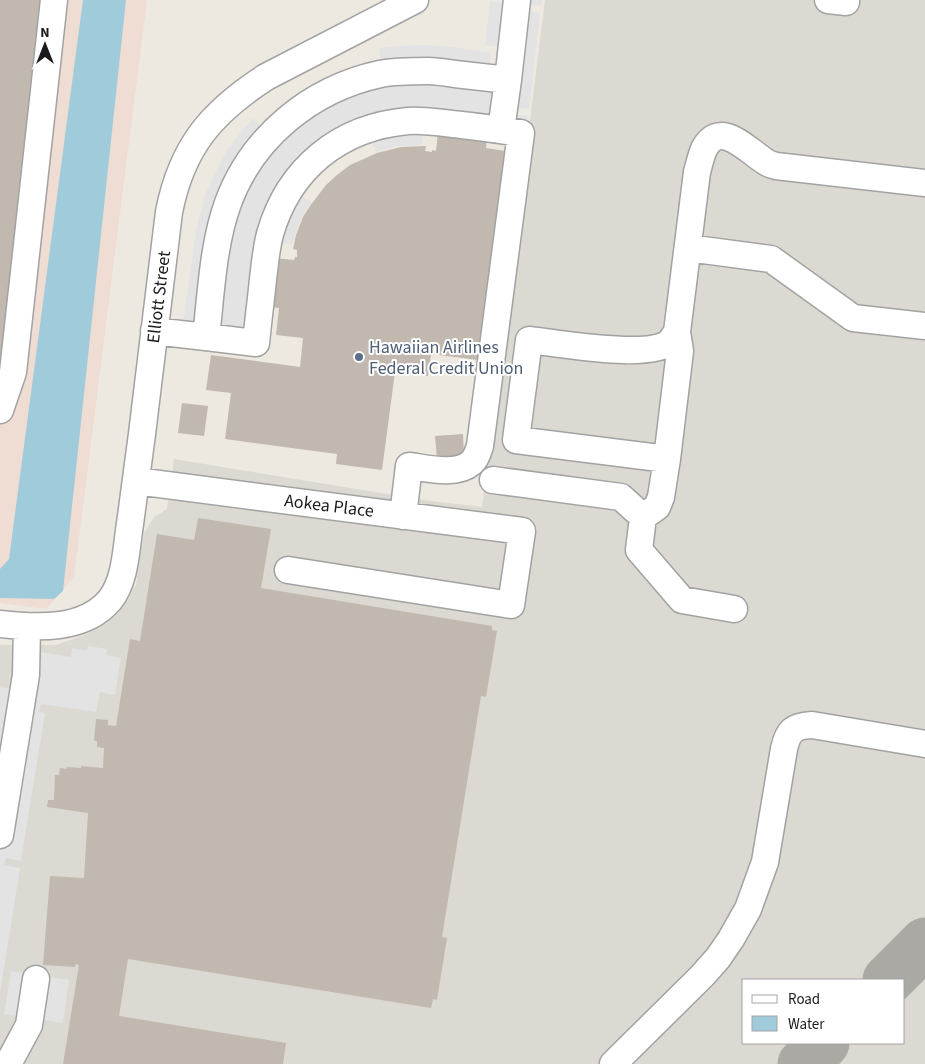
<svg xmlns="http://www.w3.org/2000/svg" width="925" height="1064" font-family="'Source Sans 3',sans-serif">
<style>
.military{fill:#efdcd3}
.airport{fill:#dbd9d2;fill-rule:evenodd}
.parking{fill:#e3e3e3}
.water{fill:#a0cbdb}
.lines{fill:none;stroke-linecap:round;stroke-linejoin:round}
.taxiway{stroke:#aba9a4;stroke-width:51}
.building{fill:#c1b8b0}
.minor-casing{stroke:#a2a2a2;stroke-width:29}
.minor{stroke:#fff;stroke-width:26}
.service-dot{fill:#5c6f8a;stroke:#fff;stroke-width:2}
.labels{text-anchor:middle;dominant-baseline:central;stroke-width:4;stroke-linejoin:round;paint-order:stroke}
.street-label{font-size:18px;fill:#1b1b1b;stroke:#fff}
.service-label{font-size:18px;fill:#4e5e75;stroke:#fff;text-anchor:start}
</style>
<rect width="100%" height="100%" fill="#ede9e0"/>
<path class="military" d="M0,0H147L74,577L46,609L0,603Z"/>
<path class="airport" d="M545,0H925V1064H0V645H56L84,635L104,625L117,615L128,600L136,584L144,533L154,517L167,509L174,459L423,500L482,507ZM744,980H904V1043H744Z"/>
<path class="parking" d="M506,0H542L541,6L526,4L525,11L540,13L529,109L513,107L512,114L528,116L525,143L423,133L422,145L398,146L376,152L372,140L326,163L301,195L311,202L300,220L292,245L281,242L265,333L183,322L196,231L206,192L224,155L236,138L253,118L262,127L381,63L379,48L400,46L425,45L452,47L491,53L489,68L498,69L500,47L485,45L490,1L506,3Z
M88,646L107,649L106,655L121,658L115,695L100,692L96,712L41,704L39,712L45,713L21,861L6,858L4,865L20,868L0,993V687L13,689L39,667L41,652L71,657L72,648L87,651Z
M11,971L69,980L63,1023L4,1014Z"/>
<path class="water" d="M83,0H126L63,591L54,599L0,598V569L9,559Z"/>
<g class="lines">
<path class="taxiway" d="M888,980L925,943
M803,1064L824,1043"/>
</g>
<path class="building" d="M0,0H52L10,367L0,366Z
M438,132L487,138L486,148L512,152L486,361L431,354L428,376L395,372L382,470L336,464L337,454L225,439L231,393L206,390L211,355L300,367L303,338L276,335L279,308L269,307L275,258L294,260L295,257H297V250L293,249L296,235L303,217L310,206L326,185L337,175L350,165L377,153L401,147L426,146L425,151L432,152V150L436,151Z
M182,403L208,406L204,436L178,433Z
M463,434L464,457L437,459L435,436Z
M198,518L271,529L261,588L492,626V630L497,631L486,697L481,696L442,937L447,938L437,1000L433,999L431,1008L128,959L119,1016L286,1043L283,1064H63L79,965L75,964V967L43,965L50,876L84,878L88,813L47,807L48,800H54L55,775H59L60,768L67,769V767L81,768V766L103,768L104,748L97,747V741H94L96,719L108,720V725L116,726L130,639L140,641L157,534L194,540Z"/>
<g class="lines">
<g class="minor-casing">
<path id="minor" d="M828,0L846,2
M501,130L508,80
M688,248L771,259L853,318L925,326
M154,331L206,337C211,294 213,244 228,203C252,137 311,89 380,74C395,71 413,71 429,71C437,71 446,73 455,74C473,76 490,78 508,80L517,0
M206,337L256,343C258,322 261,300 263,279C265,264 266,249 270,234C289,168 340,127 408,121C425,120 443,123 461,125C481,127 501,130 521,133L480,446C478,452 476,459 471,463C456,476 426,468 409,466L403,516
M0,410L13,372L54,0
M667,459L516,440L529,340C558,343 648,360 670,342C672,339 675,335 677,332
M493,480L621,497L643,517
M136,481L522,531L511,605L288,570
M734,609L682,600L639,550L643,517L657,507L661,497L667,459L680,351L677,332L697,172C699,165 701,156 704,149C720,118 748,151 766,162C769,164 773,165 776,166L925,183
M0,624C36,628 84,631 110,600C126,580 126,548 130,524C134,494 138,464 142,434C151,360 160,286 169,212C182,146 212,112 266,77L415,0
M0,835L26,675L27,627
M8,1064L29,1025L36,979
M613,1064L702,976L718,958L731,939L748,909L765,862L784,749C788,731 793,726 812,725L925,744"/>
</g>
<use href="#minor" class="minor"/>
</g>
<circle class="service-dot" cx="359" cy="357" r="5"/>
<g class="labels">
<g class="street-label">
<text transform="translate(159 297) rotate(-83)">Elliott Street</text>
<text transform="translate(329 506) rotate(7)">Aokea Place</text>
</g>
<g class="service-label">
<text x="369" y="347">Hawaiian Airlines<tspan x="369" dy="21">Federal Credit Union</tspan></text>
</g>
</g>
<rect x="742" y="979" width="162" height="65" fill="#ffffff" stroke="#a4a4a4"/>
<rect x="752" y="995" width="25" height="8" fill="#ffffff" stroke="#a4a4a4"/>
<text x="788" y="1004" font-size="15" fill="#1b1b1b">Road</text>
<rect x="752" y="1016" width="25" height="15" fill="#a0cbdb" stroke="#a4a4a4"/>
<text x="788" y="1029" font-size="15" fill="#1b1b1b">Water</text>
<g transform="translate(45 45)" stroke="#ffffff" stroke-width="4" paint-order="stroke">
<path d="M0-4L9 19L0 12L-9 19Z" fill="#1b1b1b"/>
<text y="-8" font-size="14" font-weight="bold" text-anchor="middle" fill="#1b1b1b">N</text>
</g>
</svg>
